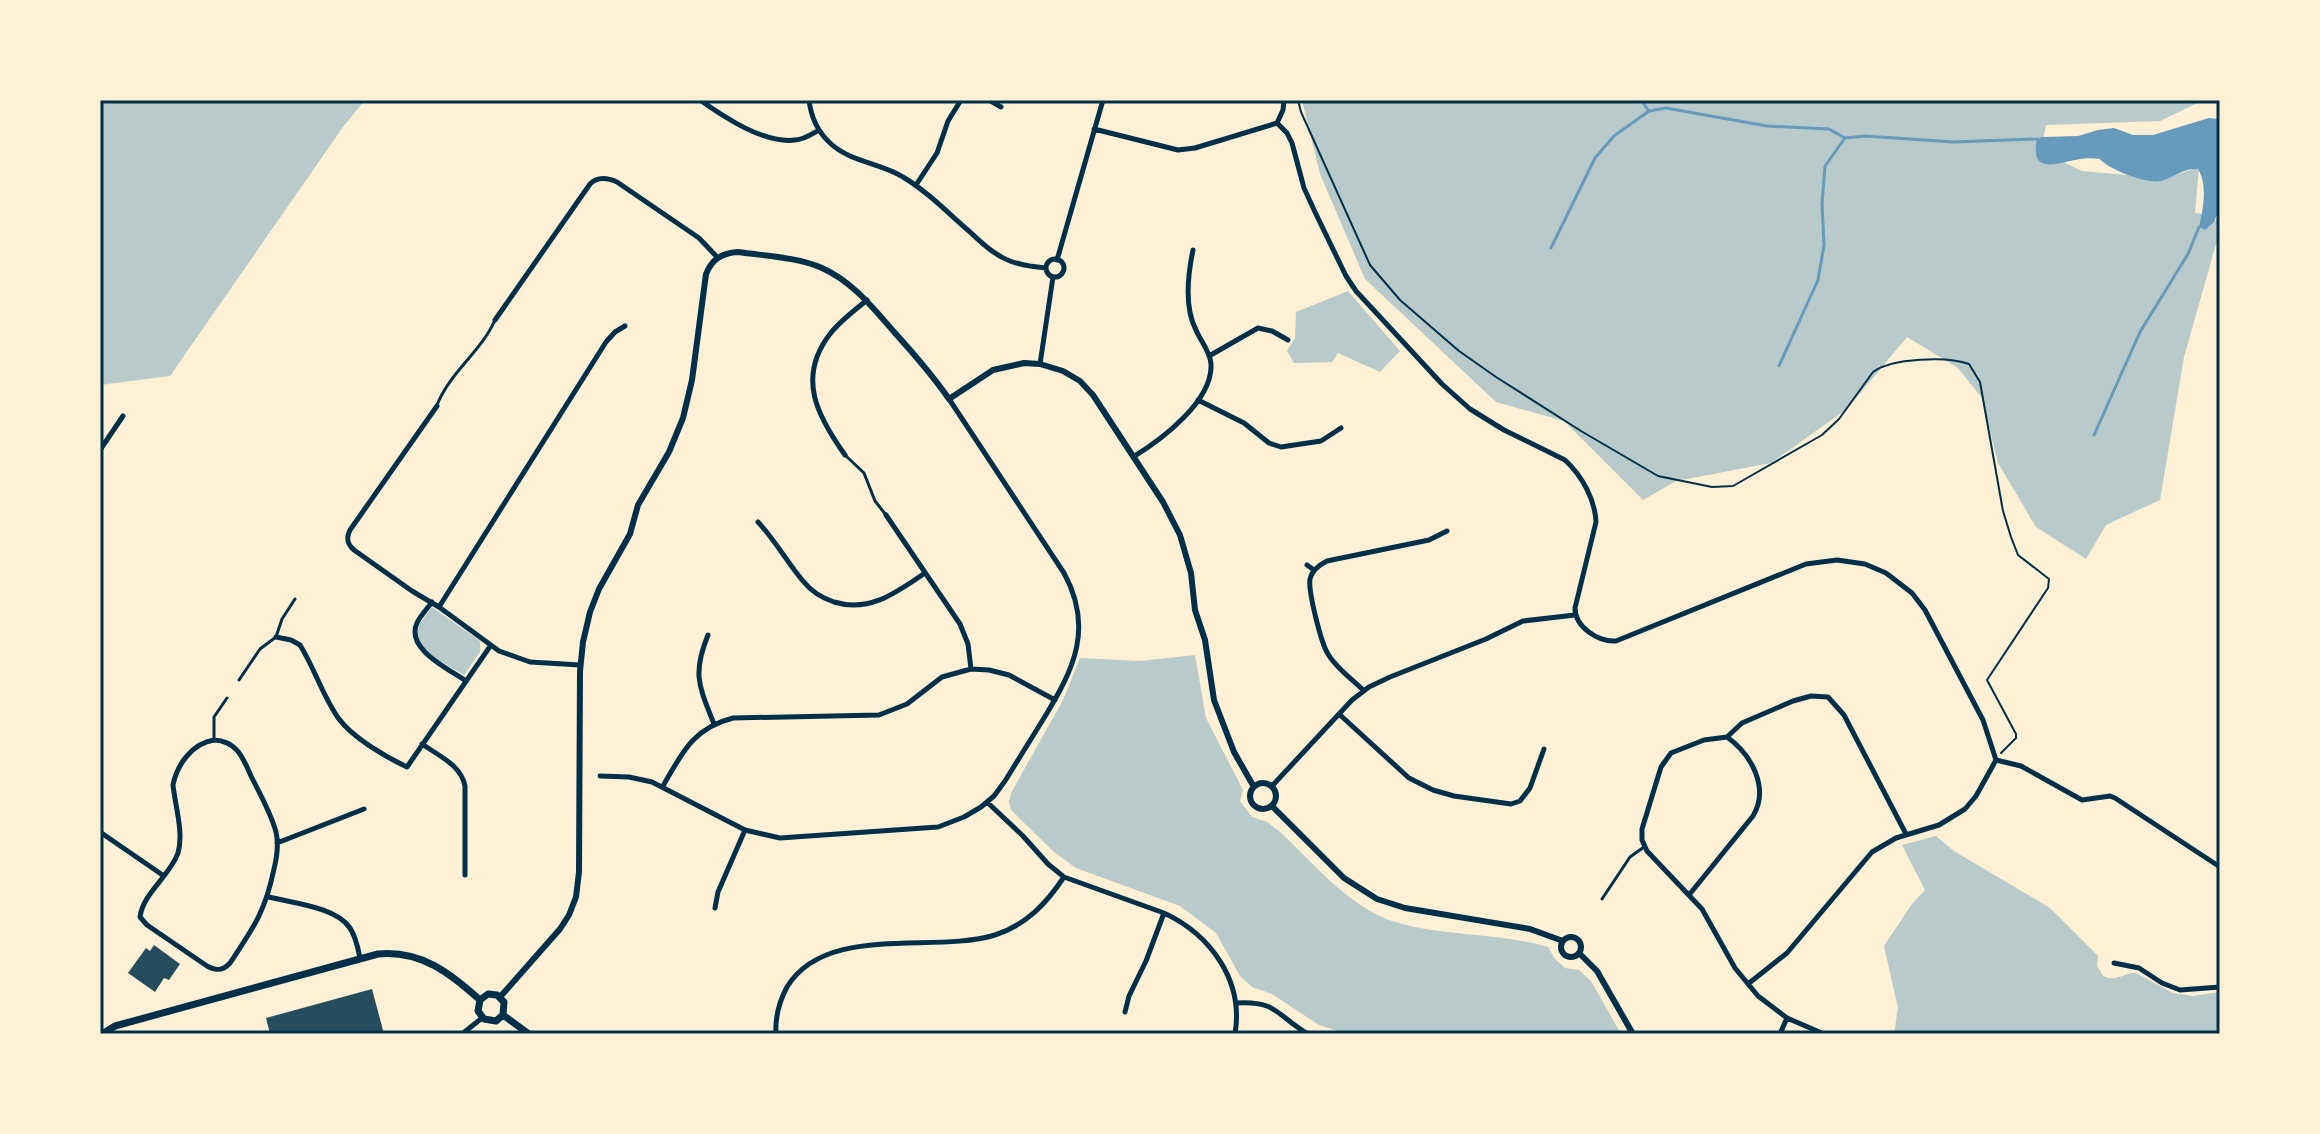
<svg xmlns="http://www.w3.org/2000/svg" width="2320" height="1134" font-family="'DejaVu Sans',sans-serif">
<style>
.green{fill:#b9caca}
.water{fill:#669bbc}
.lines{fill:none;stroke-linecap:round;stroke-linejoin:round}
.stream{stroke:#669bbc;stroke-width:3}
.building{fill:#264d5e}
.path{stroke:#003049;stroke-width:2}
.service{stroke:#003049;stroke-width:3}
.minor{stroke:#003049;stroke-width:5}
.tertiary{stroke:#003049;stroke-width:6}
.secondary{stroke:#003049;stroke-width:7}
.neatline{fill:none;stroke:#003049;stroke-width:3}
</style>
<rect width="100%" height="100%" fill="#fdf0d5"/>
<path class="green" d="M100,100H365L343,127L170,376L100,385Z
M1302,100H2204L2160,121L2046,125L2041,151L2082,171L2138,176L2175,175L2199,167L2195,213L2209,215L2220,223V230L2184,357L2160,500L2106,525L2086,559L2036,527L1998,463L1982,398L1958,368L1907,337L1847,409L1771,463L1676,481L1643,500L1564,421L1496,402L1365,279L1320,174Z
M1348,291L1400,351L1380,372L1338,353L1332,362L1294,363L1287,351L1295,338L1296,312Z
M432,607L480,641V652L464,675C450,666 415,651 418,630C419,622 427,614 432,607Z
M1195,655L1206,718L1243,790L1240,801L1252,817L1267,822L1279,831C1311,861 1348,905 1389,920C1439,937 1497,932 1548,947L1555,959L1565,968L1579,970L1591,981L1621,1034H1347L1319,1025L1272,994L1252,987L1240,976L1216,933L1180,906L1076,868L1054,852L1011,810L1009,802L1011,793L1063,700L1080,658L1140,661Z
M1936,836L1954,851L2050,908L2098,956L2097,966L2103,976C2117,983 2123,972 2136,973L2173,993L2192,996L2220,992V1034H1894L1898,1008L1884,946L1912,904L1925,890L1902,845Z"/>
<path class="water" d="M2209,118L2220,119V209L2213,223L2205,230L2199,227C2203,209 2208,185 2198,169C2183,168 2175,177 2161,181C2147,184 2109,170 2100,159C2093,158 2087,158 2080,159C2060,162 2029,177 2037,139L2042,137L2078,136L2098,130L2114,128L2133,135H2153Z"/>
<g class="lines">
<path class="stream" d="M1641,100L1648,110
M1551,248L1595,158L1614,136L1649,111L1666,108L1767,126L1829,129L1845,138L1865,136L1954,142L2037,139
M1779,366L1818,280L1824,245L1822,204L1825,166L1845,138
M2094,435L2140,332L2188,254L2199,227"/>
</g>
<path class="building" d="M154,945L180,964L169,980L164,978L155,992L128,973L146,948L150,951Z
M372,989L384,1034H270L266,1018Z"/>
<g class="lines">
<path class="path" d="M1298,100L1301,112L1370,265L1400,300L1459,351L1496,377L1581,431L1658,476L1712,487L1733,486L1822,435L1839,419L1873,372C1892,358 1947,356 1969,364L1980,382L2003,511L2011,537L2018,555L2049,579L2048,588L1987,680L2016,734V738L2001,753"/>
<path class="service" d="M437,405C450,372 481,352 495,320
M845,455L864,473L875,501L886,515
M239,680L260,649L276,637L282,619L295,599
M214,738V717L227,698
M1602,899L1630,857L1644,847"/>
<path class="minor" d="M700,100C724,117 764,144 795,140C804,140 812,134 819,130
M809,100C811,117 818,132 830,143C850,162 881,163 903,177C928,192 948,213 970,232C982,243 994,255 1010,261C1021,265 1034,267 1046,268
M989,100L1001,107
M1284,100L1283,110L1277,123L1287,133L1292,143L1304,188L1315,212L1346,276L1356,291L1442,384L1470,409L1504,430L1565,460C1582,476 1595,499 1596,522L1575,608C1575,627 1598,642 1616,641L1806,564L1837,560L1865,564L1886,573L1912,593L1925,610L1983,720L1996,760
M1094,129L1178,150L1195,148L1277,123
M916,185L937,153L948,121L961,100
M1046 268a9 9 0 1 1 18 0a9 9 0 1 1-18 0Z
M1057,260L1103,100
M495,320L590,184C598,176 608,178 617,182L699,238L718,258
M1209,356L1258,328L1272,331L1288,340
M1040,364L1053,277
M1198,400L1244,423L1269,443L1281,447L1321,441L1341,428
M437,406L350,530C346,538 347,544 354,550L412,591L439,607L499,651L530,662L580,665
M100,450L123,416
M845,455C818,417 796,378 830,334C840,321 854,311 867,300
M1133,457C1161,440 1213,401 1211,364C1210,351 1201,342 1196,330C1184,307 1188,274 1193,250
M886,515L960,624L968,644L971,669
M758,522C775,540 787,562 803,581C811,591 822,598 834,602C870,613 897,592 925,573
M1307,565L1314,570
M432,602C427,609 420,616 417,623C405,649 449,669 466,681
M439,607L606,342L615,332L625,326
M708,635C692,674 699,686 714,724
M276,637L291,640L300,645C315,669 323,697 339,719C353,738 386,757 407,767L491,645
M1364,691C1352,679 1336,668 1328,654C1321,643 1308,591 1310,579C1312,570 1319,565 1327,561L1429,540L1447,531
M1339,714L1409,778L1433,790L1454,796L1511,804L1520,801L1530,788L1544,749
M214,740C237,741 243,758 251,776C260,794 271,813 276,832C279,845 277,857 274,869C265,912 254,927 230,963C223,971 216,971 207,966L147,925L140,917C143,893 170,876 178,853C184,833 175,805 173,785C177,764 193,743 214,740Z
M422,744C439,756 461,765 465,786V875
M1996,760L2021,766L2082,800L2110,796L2115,798L2220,867
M600,776L629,777L652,782L745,830L780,838L938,827L964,817L981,807L994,796L1005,781C1018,760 1031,739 1044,718C1074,669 1094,628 1064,573L949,399
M663,786C682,753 693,728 733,718L879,715L907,704L942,677L971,669L989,670L1009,675L1055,700
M1272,786L1352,700L1369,687L1390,677L1486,639L1523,621L1575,615
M987,802L1023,836L1048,864L1064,877L1164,913C1211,935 1244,981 1235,1034
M100,832L164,876
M277,843L364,809
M1689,895L1753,816C1770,788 1751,754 1727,737
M269,897C292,903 336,907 350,928C356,937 358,948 360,958
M715,908L718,892L745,830
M2114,963L2139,968L2162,983L2180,990L2220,987
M1748,984L1787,953L1872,852L1896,838L1939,825L1965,809L1976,796L1996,760
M1236,1003C1277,1000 1277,1016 1308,1034
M1125,1012L1129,996L1146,961L1164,913
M462,1034L482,1018
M776,1034C775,1017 779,1002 787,987C826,923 933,954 995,935C1026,925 1046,904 1064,877
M1780,1034L1787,1018
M1824,1034L1787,1018L1758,996L1735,968L1702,909L1647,851L1642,840V829L1661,767L1671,753L1704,740L1727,737L1742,723L1793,701L1811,696L1828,697L1844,715L1906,834"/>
<path class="tertiary" d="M1250 796a13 13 0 1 1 26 0a13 13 0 1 1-26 0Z
M1272,806L1344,878L1377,899L1405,908L1530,929L1563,941
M1561 947a10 10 0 1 1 20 0a10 10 0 1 1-20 0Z
M1579,953L1597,971L1633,1034
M500,997L560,929L569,915L576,897L579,872L580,671L583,642L590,612L599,589L630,534L638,505L669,452L683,418L692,380L706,274C712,259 722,253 738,252C765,256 797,257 822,268C853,282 873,308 895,333C914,354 933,376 949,399L993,370L1024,363L1040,364L1063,371L1080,381L1093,395L1163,502L1180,535L1191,573L1195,610L1205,640L1214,700L1234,752L1254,787"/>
<path class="secondary" d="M480,1000L478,1011L484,1019L496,1021L503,1015
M480,1000L488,994L497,995L504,1002L503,1015
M503,1015L529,1034
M102,1034L115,1026L378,954C421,950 450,973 480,1000"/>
</g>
<rect width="2320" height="1134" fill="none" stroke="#fdf0d5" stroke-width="204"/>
<rect x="102" y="102" width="2116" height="930" class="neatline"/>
</svg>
